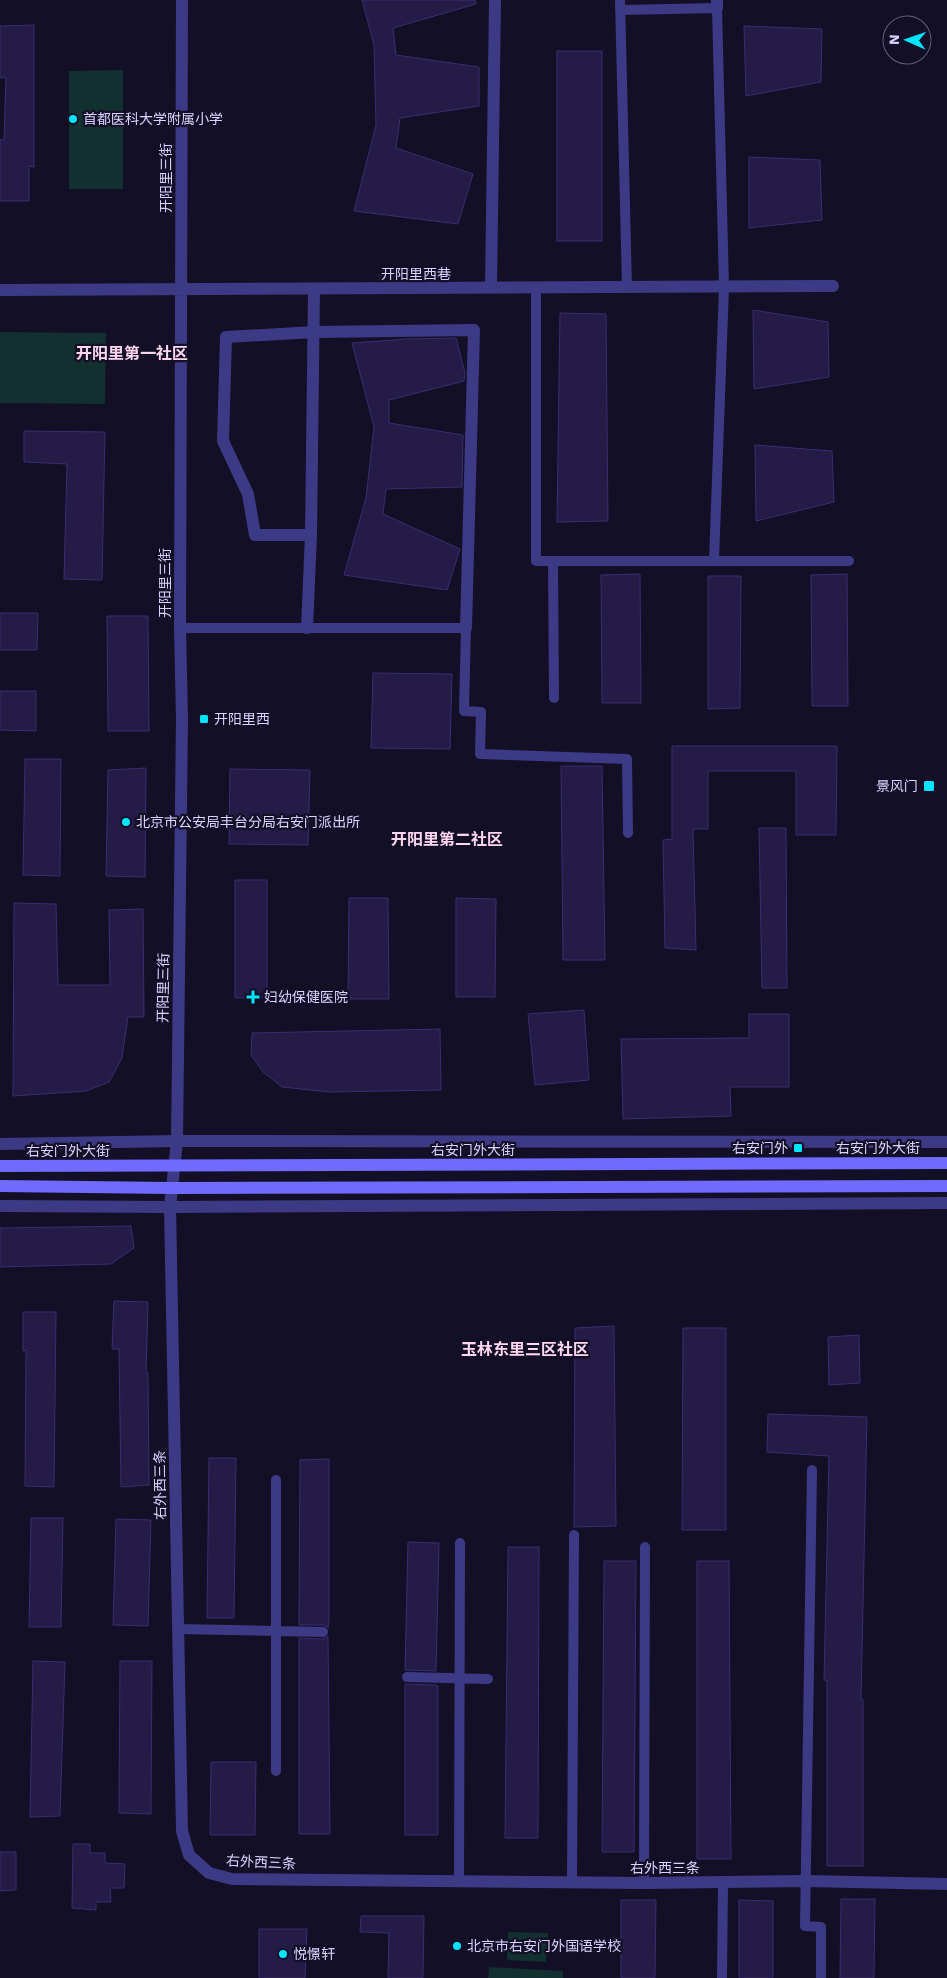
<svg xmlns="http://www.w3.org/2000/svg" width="947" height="1978" font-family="'Work Sans','Noto Sans SC',sans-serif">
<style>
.pitch{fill:#12302f}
.building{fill:#241b47;stroke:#3b2d73}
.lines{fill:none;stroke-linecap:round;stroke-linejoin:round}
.service{stroke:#3d3a85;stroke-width:10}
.minor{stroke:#3d3a85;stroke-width:12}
.tertiary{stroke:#3d3a85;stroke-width:12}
.secondary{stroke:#6f6bff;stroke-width:12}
.poi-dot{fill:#00e5ff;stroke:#130f26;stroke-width:2}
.labels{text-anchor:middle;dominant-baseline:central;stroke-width:4.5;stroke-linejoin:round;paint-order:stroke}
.poi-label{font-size:14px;fill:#d9d4ff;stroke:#130f26;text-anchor:start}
.street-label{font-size:14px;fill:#d9d4ff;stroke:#130f26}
.quarter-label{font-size:16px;font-weight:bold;fill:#ffd6f0;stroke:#130f26}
</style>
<rect width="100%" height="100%" fill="#130f26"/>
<path class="pitch" d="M123,70V189H69V71Z
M0,332L106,333L105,404L0,403Z
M508,1932L548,1933L546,1962L507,1960Z
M489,1967L563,1971V1978H488Z"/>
<path class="building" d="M362,0H475L476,4L393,28L396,55L479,67V106L400,118L396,148L473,174L458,224L354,211L376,125L374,45Z
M34,25V167L29,166V201H0V140L4,139L6,77L0,78V26Z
M744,26L822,29L821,82L746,96Z
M557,51H602V241H557Z
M749,157L820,160L822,220L749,228Z
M753,310L828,322L829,377L754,389Z
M560,313L606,314L608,521L557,522Z
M456,338L465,373L464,381L389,400V423L463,435L462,487L386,489L383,514L460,549L447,590L344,575L366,498L374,427L352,343L406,339Z
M24,431L105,432L102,580L64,579L67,464L24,462Z
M755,445L832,451L834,502L756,521Z
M640,574L641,703H602L601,575Z
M847,574L848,706H812L811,575Z
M708,576H741L740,708L708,709Z
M0,613H38L37,650H0Z
M107,616H148L149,731H108Z
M373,673L452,674L450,749L371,748Z
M0,691H36V731L0,730Z
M672,746H837L836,835H796V771H708V829H693L696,950L665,948L663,840L672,839Z
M25,759H61L60,876L23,875Z
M561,766H602L605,960H563Z
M146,768L145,877L106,876L108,770Z
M230,769L310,770L308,845L229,844Z
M759,828H786L787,988H762Z
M235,880H267V998H235Z
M349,898H388L389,999H348Z
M456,898L496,899L495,997H456Z
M14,903L56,904L58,985H110L109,910L143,909L144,1017H128L122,1058L109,1082L86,1091L13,1096Z
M584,1010L589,1080L535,1085L528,1014Z
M749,1014H789V1087H730L731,1116L623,1119L621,1039L749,1038Z
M440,1029L441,1090L329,1092L282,1087L263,1072L251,1055L252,1033Z
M131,1226L134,1248L111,1264L0,1267V1228Z
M114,1301L148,1302L146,1373H148L149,1485L121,1487L119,1349H112Z
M23,1312H56L54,1487L25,1486L26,1350L23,1351Z
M614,1326L616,1526L574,1527L575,1328Z
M683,1328H726V1530H682Z
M859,1335L860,1383L829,1385L828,1337Z
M768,1414L867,1417L861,1700H863V1866H827V1680H824L829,1456L767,1452Z
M209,1458H236L234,1618H207Z
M329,1459V1618L328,1628L323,1625H299V1619L300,1460Z
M31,1518H63L61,1627H29Z
M116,1519L151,1520L148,1626L113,1625Z
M408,1542L439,1543L436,1671L405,1670Z
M508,1547H539L538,1838H505Z
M604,1561H636L634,1852H602Z
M697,1561H729L731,1859H697Z
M328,1636L330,1834H299V1638L323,1639Z
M33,1661L65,1662L60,1816L30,1817Z
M120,1661H152L151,1814L119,1813Z
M405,1684L436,1685V1686H438V1835H405Z
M211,1762H256L255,1835H210Z
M73,1844H90V1853H105V1863L125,1864L124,1888H110L111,1902H96V1910L72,1908Z
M0,1852H16V1890L0,1891Z
M841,1899H875L874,1978H840Z
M621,1900H656L655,1978H621Z
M739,1900L773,1901V1978H739Z
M361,1916H424L423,1978H388L389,1933L360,1932Z
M259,1929H307L305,1978H259Z"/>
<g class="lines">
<path class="service" d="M620,0L627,287
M620,10L717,8L724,287L714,561
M536,288V561H849
M553,561L554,698
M180,628H466L464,711L481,712L480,754L627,759L628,833
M812,1470L805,1926L821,1927V1978
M178,1629L323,1632
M407,1677L488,1679
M276,1771V1480
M459,1880L460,1543
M572,1882L574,1535
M644,1883L645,1547
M722,1978L723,1883"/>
<path class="minor" d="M182,0L180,628L182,719L177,1141L170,1207L182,1831L189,1855L209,1873L232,1879L644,1883L806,1881L947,1884
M717,8V0
M491,288L495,0
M0,290L833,286
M311,535L314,289
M307,628L311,535H255L248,494L223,441L226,337L315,332L474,330L466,628"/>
<path class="tertiary" d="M0,1144L177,1141L947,1142
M0,1206L170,1207L947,1203"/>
<path class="secondary" d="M0,1166L947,1163
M0,1186L171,1188L947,1186"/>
</g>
<g class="poi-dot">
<circle cx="73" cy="119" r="5"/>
<rect x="199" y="714" width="10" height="10" rx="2.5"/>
<rect x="923" y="780" width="12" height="12" rx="2.5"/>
<circle cx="126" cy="822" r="5"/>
<path d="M250.5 989.5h5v5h5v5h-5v5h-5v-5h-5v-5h5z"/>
<rect x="793" y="1143" width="10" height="10" rx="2.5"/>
<circle cx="457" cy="1946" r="5"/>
<circle cx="283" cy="1954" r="5"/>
</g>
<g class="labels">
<g class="poi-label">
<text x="83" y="119">首都医科大学附属小学</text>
<text x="214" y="719">开阳里西</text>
<text x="918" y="786" text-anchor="end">景风门</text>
<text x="136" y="822">北京市公安局丰台分局右安门派出所</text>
<text x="264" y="997">妇幼保健医院</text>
<text x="788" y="1148" text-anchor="end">右安门外</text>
<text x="467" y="1946">北京市右安门外国语学校</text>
<text x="293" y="1954">悦憬轩</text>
</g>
<g class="street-label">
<text transform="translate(166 178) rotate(-90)">开阳里三街</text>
<text x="416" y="274">开阳里西巷</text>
<text transform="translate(165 583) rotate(-90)">开阳里三街</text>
<text transform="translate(163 988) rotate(-89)">开阳里三街</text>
<text x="878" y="1148">右安门外大街</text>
<text x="473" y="1150">右安门外大街</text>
<text x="68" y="1151">右安门外大街</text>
<text transform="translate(160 1485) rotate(-91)">右外西三条</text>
<text transform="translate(261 1862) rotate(3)">右外西三条</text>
<text x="665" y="1868">右外西三条</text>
</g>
<g class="quarter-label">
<text x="132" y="353">开阳里第一社区</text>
<text x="447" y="839">开阳里第二社区</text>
<text x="525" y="1349">玉林东里三区社区</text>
</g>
</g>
<g transform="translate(907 40) rotate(272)"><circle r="24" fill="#130f26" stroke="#625e7d"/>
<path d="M0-4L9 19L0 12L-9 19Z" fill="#00e5ff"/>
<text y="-8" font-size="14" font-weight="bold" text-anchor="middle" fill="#d9d4ff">N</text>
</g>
</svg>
